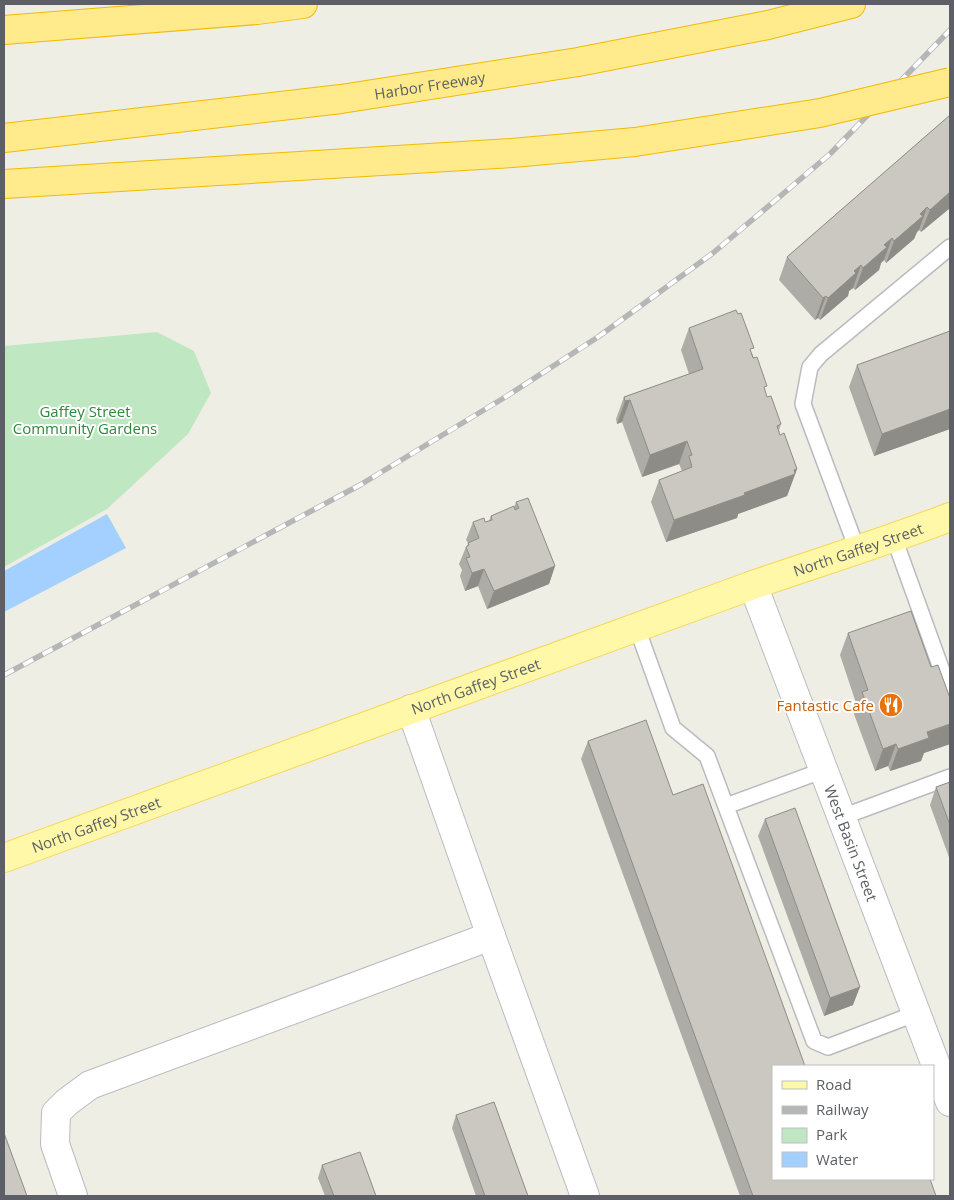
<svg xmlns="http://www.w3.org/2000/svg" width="954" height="1200" font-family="'Open Sans',sans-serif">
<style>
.green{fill:#bfe8c2}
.water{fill:#a4d0ff}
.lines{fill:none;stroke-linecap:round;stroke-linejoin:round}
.lane-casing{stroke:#b9bbc1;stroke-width:18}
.street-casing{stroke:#b9bbc1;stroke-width:30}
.primary-casing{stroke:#f8d754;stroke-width:30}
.highway-casing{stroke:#f3ba00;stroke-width:30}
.lane{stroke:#fff;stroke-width:15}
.street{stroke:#fff;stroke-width:28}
.primary{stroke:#fff8a9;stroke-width:28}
.highway{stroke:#ffeb8b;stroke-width:28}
.rail-casing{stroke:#b5b6b6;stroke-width:5.5}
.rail{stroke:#fff;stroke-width:4;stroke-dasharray:11;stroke-linecap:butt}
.highway-bridge-casing{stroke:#f3ba00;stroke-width:30;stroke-linecap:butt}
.highway-bridge{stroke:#ffeb8b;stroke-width:28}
.wall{fill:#aeaca6}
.shaded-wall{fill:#8d8c87}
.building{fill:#cac8c1;stroke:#8d8c87}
.labels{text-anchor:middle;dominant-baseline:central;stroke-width:4;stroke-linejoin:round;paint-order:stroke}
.street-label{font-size:15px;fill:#5c5f65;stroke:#fff}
.park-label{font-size:15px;fill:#31873c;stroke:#fff}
.food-label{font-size:15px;fill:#c56008;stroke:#fff;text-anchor:end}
</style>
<rect width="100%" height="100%" fill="#efeee4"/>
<path class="green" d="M157,332L194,351L211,393L188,434L107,509L4,567V346Z"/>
<path class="water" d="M107,514L126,548L4,612V571Z"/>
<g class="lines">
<g class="lane-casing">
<path id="lane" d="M894,538L950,693
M857,549L803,404L810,367L821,354L950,247
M637,628L673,728L707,756L814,1041L828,1047L917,1013
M726,806L824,770
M842,817L950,777"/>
</g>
<g class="street-casing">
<g id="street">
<path id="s1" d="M753,585L950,1102"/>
<path d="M411,709L491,936L585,1196"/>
<path d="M73,1196L55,1144L56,1113L67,1102L90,1085L491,936"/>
</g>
</g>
<g class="primary-casing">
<g id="primary">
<path id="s2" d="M4,858L753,585C819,562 885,542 950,517"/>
</g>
</g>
<g class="highway-casing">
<g id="highway">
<path d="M4,30L257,10L303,4"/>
<path id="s3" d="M4,138L341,99L578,62L768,25L851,4"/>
<path d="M4,184L512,153L635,142"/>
</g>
</g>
<use href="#lane" class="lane"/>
<use href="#street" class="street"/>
<use href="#primary" class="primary"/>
<use href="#highway" class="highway"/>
<g class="rail-casing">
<path id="rail" d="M4,675L360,485L507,396L598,337L713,253L830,154L950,30"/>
</g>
<use href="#rail" class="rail"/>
<g class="highway-bridge-casing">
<path id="highway-bridge" d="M635,142L820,113L950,82"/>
</g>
<use href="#highway-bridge" class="highway-bridge"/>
</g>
<path class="wall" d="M950,115V208L921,232L919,230L917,232L914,239L886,263L884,260L881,263L879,270L855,290L853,288L849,291L848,296L820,320L818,318L815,320L779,280L787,257Z
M689,328L752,353L767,397L781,424L779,430L780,435L797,469L787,496L738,514L737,518L666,542L651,502L659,480L682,471L679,464L642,477L622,422L617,424L616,419L624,397L689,374L681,350Z
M950,331V429L874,456L849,387L857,365Z
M516,502L555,566L549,584L487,609L478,586L465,591L460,576L462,570L459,564L466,547L467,546L468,543L466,540L473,522H485L489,521L491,516L514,508Z
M848,633L931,667L950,698V744L924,753L921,761L890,771L888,766L875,771L854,714L857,706L840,655Z
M588,741L673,795L773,1066L936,1196H740L581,759Z
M950,782V860L930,805L936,787Z
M765,819L853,1005L824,1016L758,836Z
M456,1115L528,1196H476L452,1128Z
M322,1165L376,1196H325L318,1178Z"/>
<path class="shaded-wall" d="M950,192V208L921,232L930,210Z
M927,207L919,230L917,232L914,239L886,263L894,241L920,214Z
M892,238L884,260L881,263L879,270L855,290L863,268L884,245Z
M861,265L853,288L849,291L848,296L820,320L828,298Z
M826,296L818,318L815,320L823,298Z
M630,400L622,422L617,424L625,401Z
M950,409V429L874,456L882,434Z
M687,441L679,464L642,477L650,455Z
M797,469L787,496L738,514L737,518L666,542L674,520L744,493Z
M555,566L549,584L487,609L494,591Z
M484,569L478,586L465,591L472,573Z
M950,724V744L924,753L921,761L890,771L898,749L927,732Z
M896,744L888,766L875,771L883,749Z
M860,987L853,1005L824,1016L830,998Z"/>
<path class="building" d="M950,115V192L930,210L927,207L920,214L923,216L894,241L892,238L884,245L887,247L863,268L861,265L854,271L856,273L828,298L826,296L823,298L787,257Z
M736,310L738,314L741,313L754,348L750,349L753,358L757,357L767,386L764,387L767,397L771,396L781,424L777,426L780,435L784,433L797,469L794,470L795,474L744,493L745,495L674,520L659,480L692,467L689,456L692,455L687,441L650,455L630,400L625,401L624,397L703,369L689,328Z
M950,331V409L882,434L857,365Z
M528,498L555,566L494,591L484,569L472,573L466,558L470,557L466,547L469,545L468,543L479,538L473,522L484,518L485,522L492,520L491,516L514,506L515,510L519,508L516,502Z
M911,611L931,667L938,665L950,698V724L927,732L929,738L898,749L896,744L883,749L862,692L868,690L848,633Z
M646,720L673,795L703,784L805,1066H773V1179H930L936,1196H753L588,741Z
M950,782V825L936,787Z
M795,808L860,987L830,998L765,819Z
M494,1102L528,1196H485L456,1115Z
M4,1133L27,1196H4Z
M360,1152L376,1196H334L322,1165Z"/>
<defs>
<g id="restaurant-disc" transform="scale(1.25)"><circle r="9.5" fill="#e8710a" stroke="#fff"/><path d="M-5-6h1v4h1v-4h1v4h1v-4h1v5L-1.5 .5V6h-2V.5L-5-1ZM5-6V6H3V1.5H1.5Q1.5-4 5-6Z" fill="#fff"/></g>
</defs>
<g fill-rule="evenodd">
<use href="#restaurant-disc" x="891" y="705"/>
</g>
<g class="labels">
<g class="street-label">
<text stroke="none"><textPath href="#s3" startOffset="429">Harbor Freeway</textPath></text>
<text stroke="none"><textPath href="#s2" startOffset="908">North Gaffey Street</textPath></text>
<text stroke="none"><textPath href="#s2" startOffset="502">North Gaffey Street</textPath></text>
<text stroke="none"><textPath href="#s2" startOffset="98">North Gaffey Street</textPath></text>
<text stroke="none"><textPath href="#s1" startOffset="276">West Basin Street</textPath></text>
</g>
<g class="park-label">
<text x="85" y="411">Gaffey Street<tspan x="85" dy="17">Community Gardens</tspan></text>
</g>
<g class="food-label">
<text x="874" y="705">Fantastic Cafe</text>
</g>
</g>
<rect width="954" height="1200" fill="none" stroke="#5c5f65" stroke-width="10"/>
<rect x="772" y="1065" width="162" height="115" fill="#ffffff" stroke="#bebfc1"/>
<rect x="782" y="1081" width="25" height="8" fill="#fff8a9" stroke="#bebfc1"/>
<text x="816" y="1090" font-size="15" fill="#5c5f65">Road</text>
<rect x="782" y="1106" width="25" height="8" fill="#b5b6b6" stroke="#bebfc1"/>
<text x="816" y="1115" font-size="15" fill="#5c5f65">Railway</text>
<rect x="782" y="1128" width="25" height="15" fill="#bfe8c2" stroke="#bebfc1"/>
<text x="816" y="1140" font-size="15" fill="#5c5f65">Park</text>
<rect x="782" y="1152" width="25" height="15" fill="#a4d0ff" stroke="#bebfc1"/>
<text x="816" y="1165" font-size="15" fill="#5c5f65">Water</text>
</svg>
